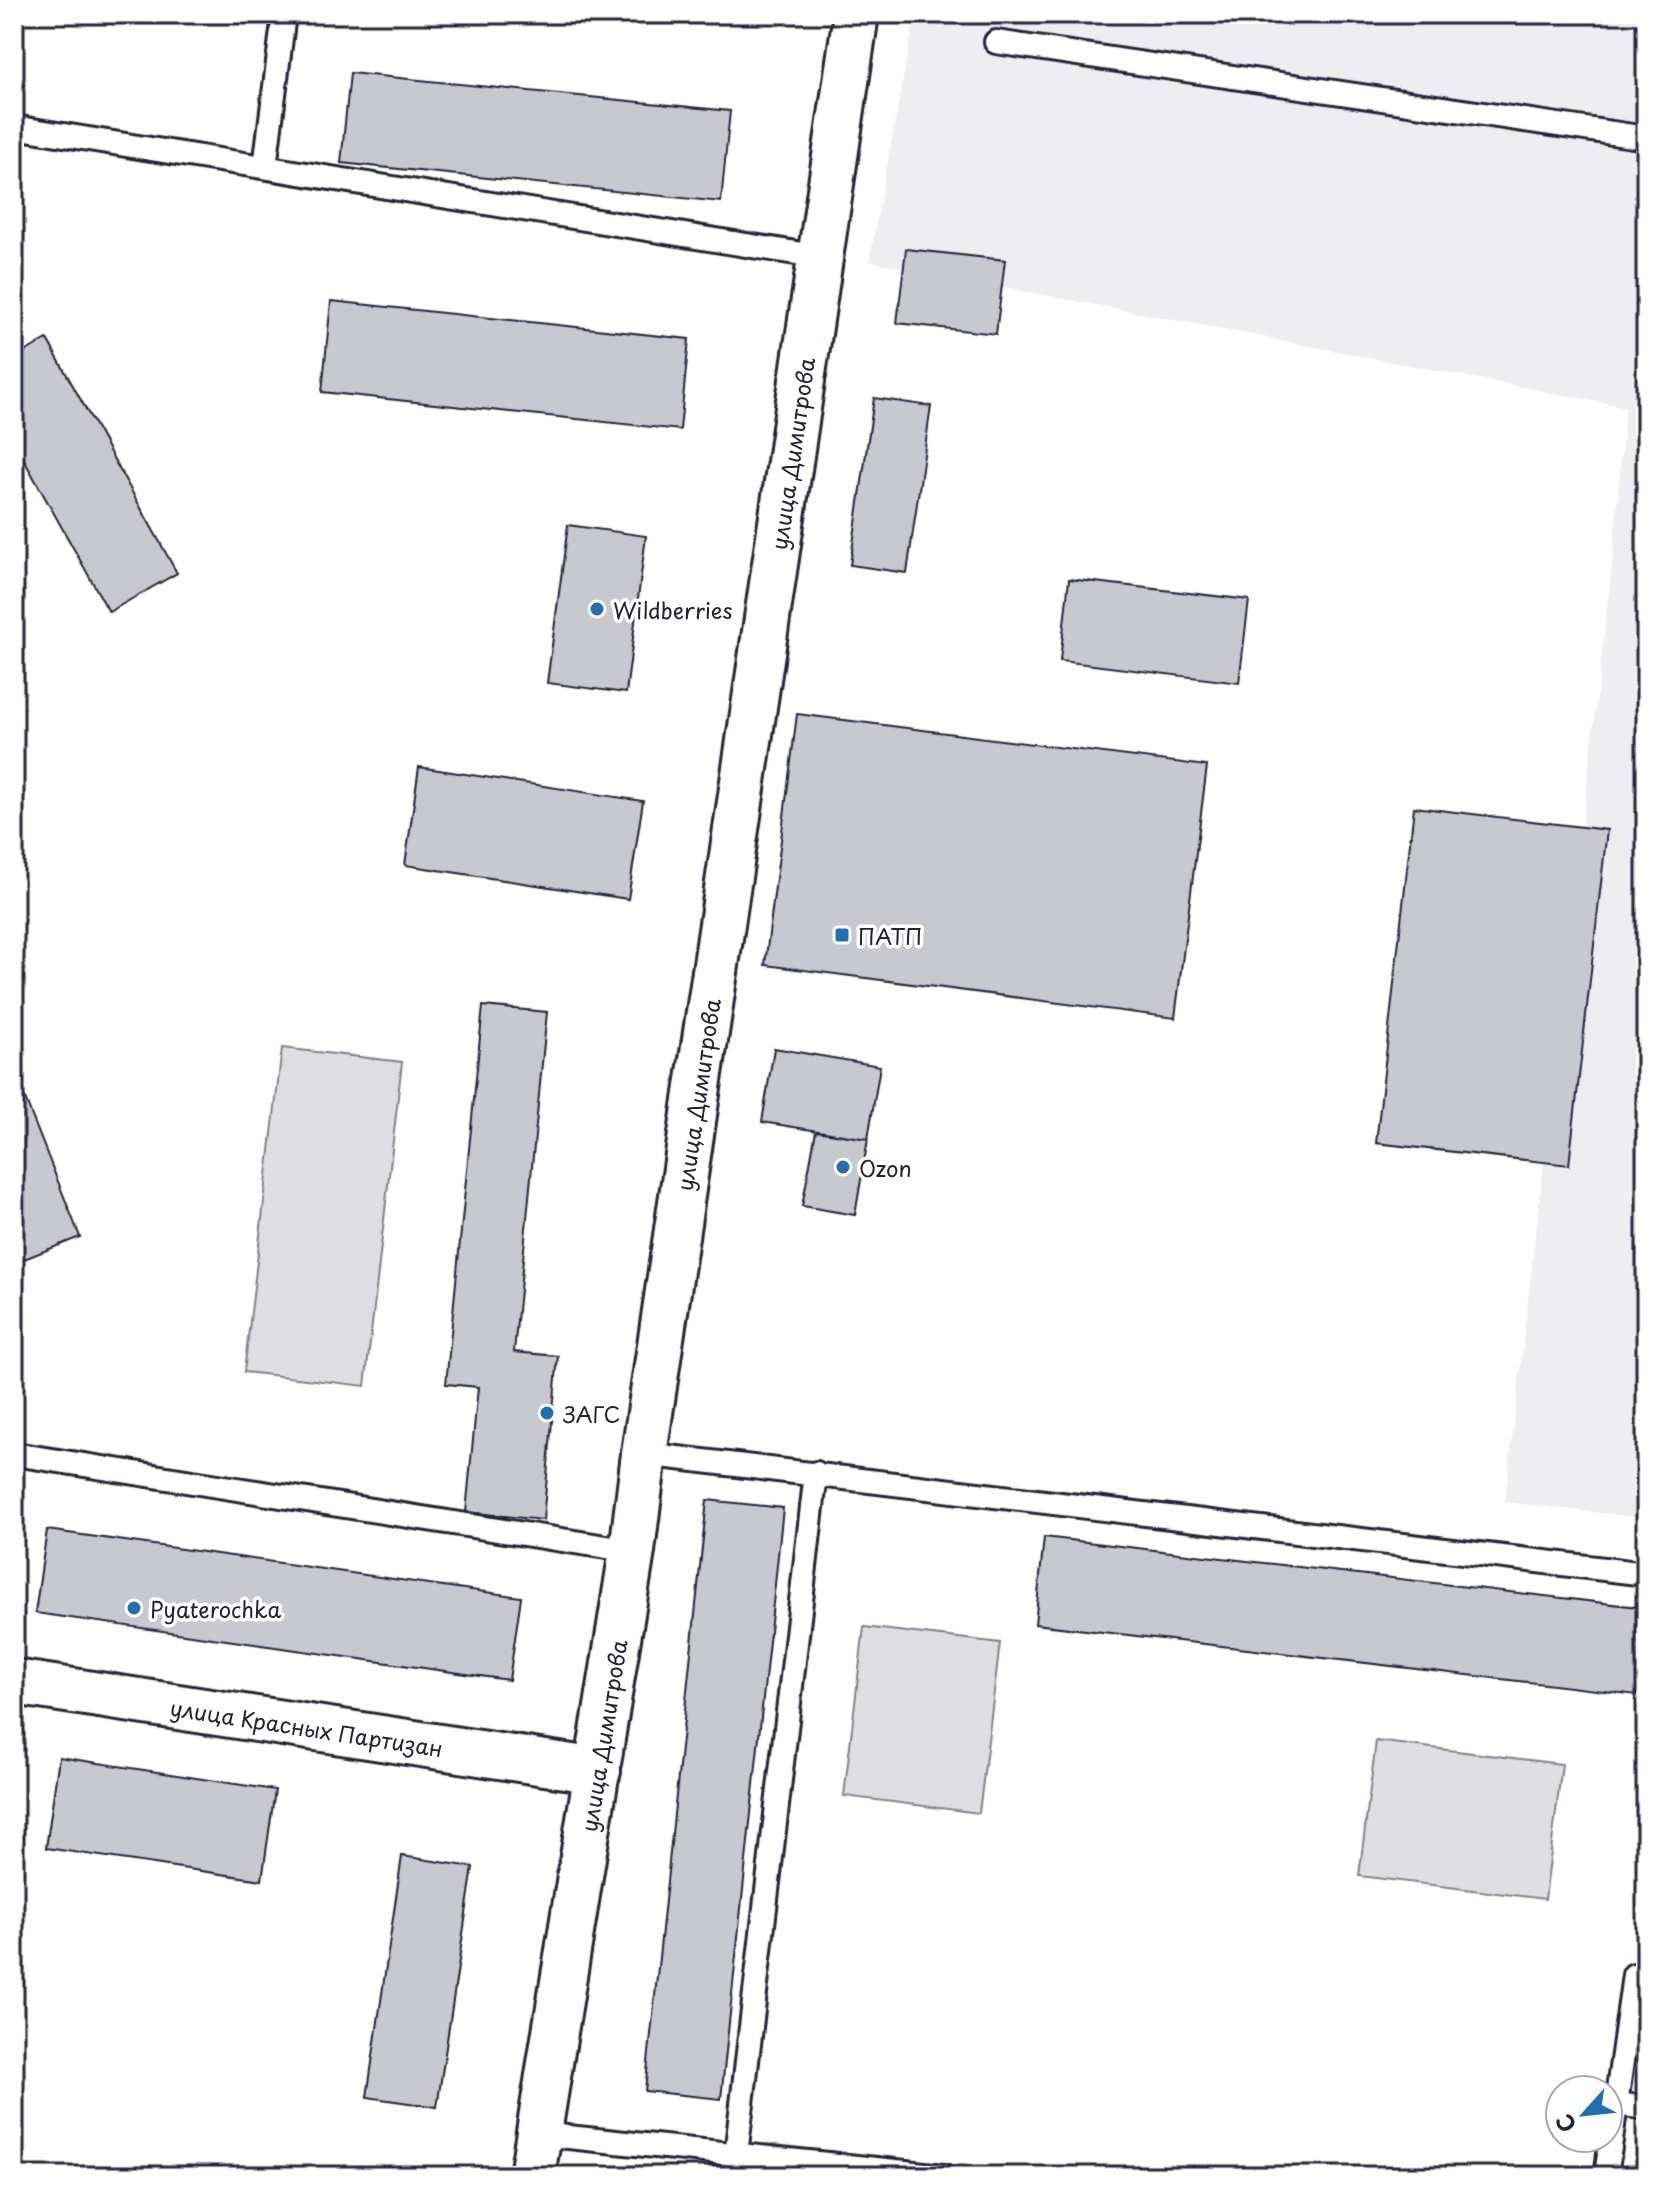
<svg xmlns="http://www.w3.org/2000/svg" width="1660" height="2190" font-family="'Playpen Sans',sans-serif">
<style>
.built{fill:#eeeef1}
.green{fill:#dfdfe2;stroke:#80808e;stroke-width:2}
.building{fill:#c8c8cf;stroke:#22223b;stroke-width:2}
.lines{fill:none;stroke-linecap:round;stroke-linejoin:round}
.service-casing{stroke:#22223b;stroke-width:28}
.minor-casing{stroke:#22223b;stroke-width:50}
.service{stroke:#fff;stroke-width:22}
.minor{stroke:#fff;stroke-width:44}
.poi-dot{fill:#1f6fb2;stroke:#fff;stroke-width:3}
.labels{text-anchor:middle;dominant-baseline:central;stroke-width:7;stroke-linejoin:round;paint-order:stroke}
.street-label{font-size:22px;fill:#22223b;stroke:#fff}
.poi-label{font-size:22px;fill:#22223b;stroke:#fff;text-anchor:start}
</style>
<rect width="100%" height="100%" fill="#fff"/>
<filter id="ink" filterUnits="userSpaceOnUse"><feTurbulence type="fractalNoise" baseFrequency=".0125" numOctaves="2"/><feDisplacementMap in="SourceGraphic" scale="16" xChannelSelector="R" yChannelSelector="G"/><feConvolveMatrix kernelMatrix="1 2 1 2 8 2 1 2 1" color-interpolation-filters="sRGB"/></filter>
<g filter="url(#ink)">
<path class="built" d="M915,14H1646V1518L1505,1502L1613,556L1625,407L869,261Z"/>
<path class="green" d="M282,1048L402,1062L365,1386L244,1372Z
M864,1627L1000,1643L979,1813L844,1796Z
M1376,1741L1562,1764L1545,1899L1359,1876Z"/>
<path class="building" d="M350,73L730,111L721,202L341,163Z
M906,249L1005,260L996,334L897,323Z
M331,301L689,339L680,430L322,392Z
M47,339L177,573L109,612L14,442V358Z
M874,398L931,406L907,573L850,565Z
M568,525L646,536L626,693L547,683Z
M1069,579L1249,600L1239,683L1060,661Z
M797,714L1207,766L1175,1018L765,965Z
M419,767L643,801L628,899L405,865Z
M1414,807L1607,830L1569,1165L1376,1143Z
M483,1006L547,1012L514,1352L558,1356L543,1520L466,1512L478,1387L446,1384Z
M774,1048L880,1066L868,1139L762,1122Z
M14,1071L80,1237L14,1263Z
M816,1131L868,1139L855,1215L802,1206Z
M707,1500L783,1508L721,2099L645,2091Z
M47,1530L521,1597L509,1680L35,1613Z
M1044,1537L1646,1608V1696L1035,1624Z
M59,1757L275,1790L262,1880L46,1848Z
M402,1856L473,1867L437,2107L367,2097Z"/>
<g class="lines">
<g class="service-casing">
<path id="service" d="M996,42L1646,138
M14,127L821,257
M265,167L284,14
M14,1454L632,1551
M644,1454L1646,1574
M1617,2104L1646,2108
M539,2134L944,2176
M736,2155L816,1473
M1606,2176L1634,1975"/>
</g>
<g class="minor-casing">
<g id="minor">
<path id="s1" d="M14,1682L598,1771"/>
<path id="s2" d="M532,2176L632,1551L644,1454L856,14"/>
</g>
</g>
<use href="#service" class="service"/>
<use href="#minor" class="minor"/>
</g>
</g>
<g class="poi-dot">
<circle cx="597" cy="609" r="8"/>
<rect x="834" y="927" width="16" height="16" rx="4"/>
<circle cx="843" cy="1167" r="8"/>
<circle cx="547" cy="1413" r="8"/>
<circle cx="134" cy="1608" r="8"/>
</g>
<g class="labels">
<g class="street-label">
<text stroke="none"><textPath href="#s2" startOffset="1742">улица Димитрова</textPath></text>
<text stroke="none"><textPath href="#s2" startOffset="1094">улица Димитрова</textPath></text>
<text stroke="none"><textPath href="#s1" startOffset="296">улица Красных Партизан</textPath></text>
<text stroke="none"><textPath href="#s2" startOffset="446">улица Димитрова</textPath></text>
</g>
<g class="poi-label">
<text x="613" y="609">Wildberries</text>
<text x="858" y="935">ПАТП</text>
<text x="859" y="1167">Ozon</text>
<text x="563" y="1413">ЗАГС</text>
<text x="150" y="1608">Pyaterochka</text>
</g>
</g>
<rect width="1660" height="2190" fill="none" stroke="#fff" stroke-width="48"/>
<rect x="24" y="24" width="1612" height="2142" fill="none" stroke="#22223b" stroke-width="3" filter="url(#ink)"/>
<g transform="translate(1584 2114) rotate(243)"><circle r="38" fill="#ffffff" stroke="#a7a7b1" stroke-width="2"/>
<path d="M0-6L14 30L0 20L-14 30Z" fill="#1f6fb2"/>
<text y="-12" font-size="22" font-weight="bold" text-anchor="middle" fill="#22223b">С</text>
</g>
</svg>
